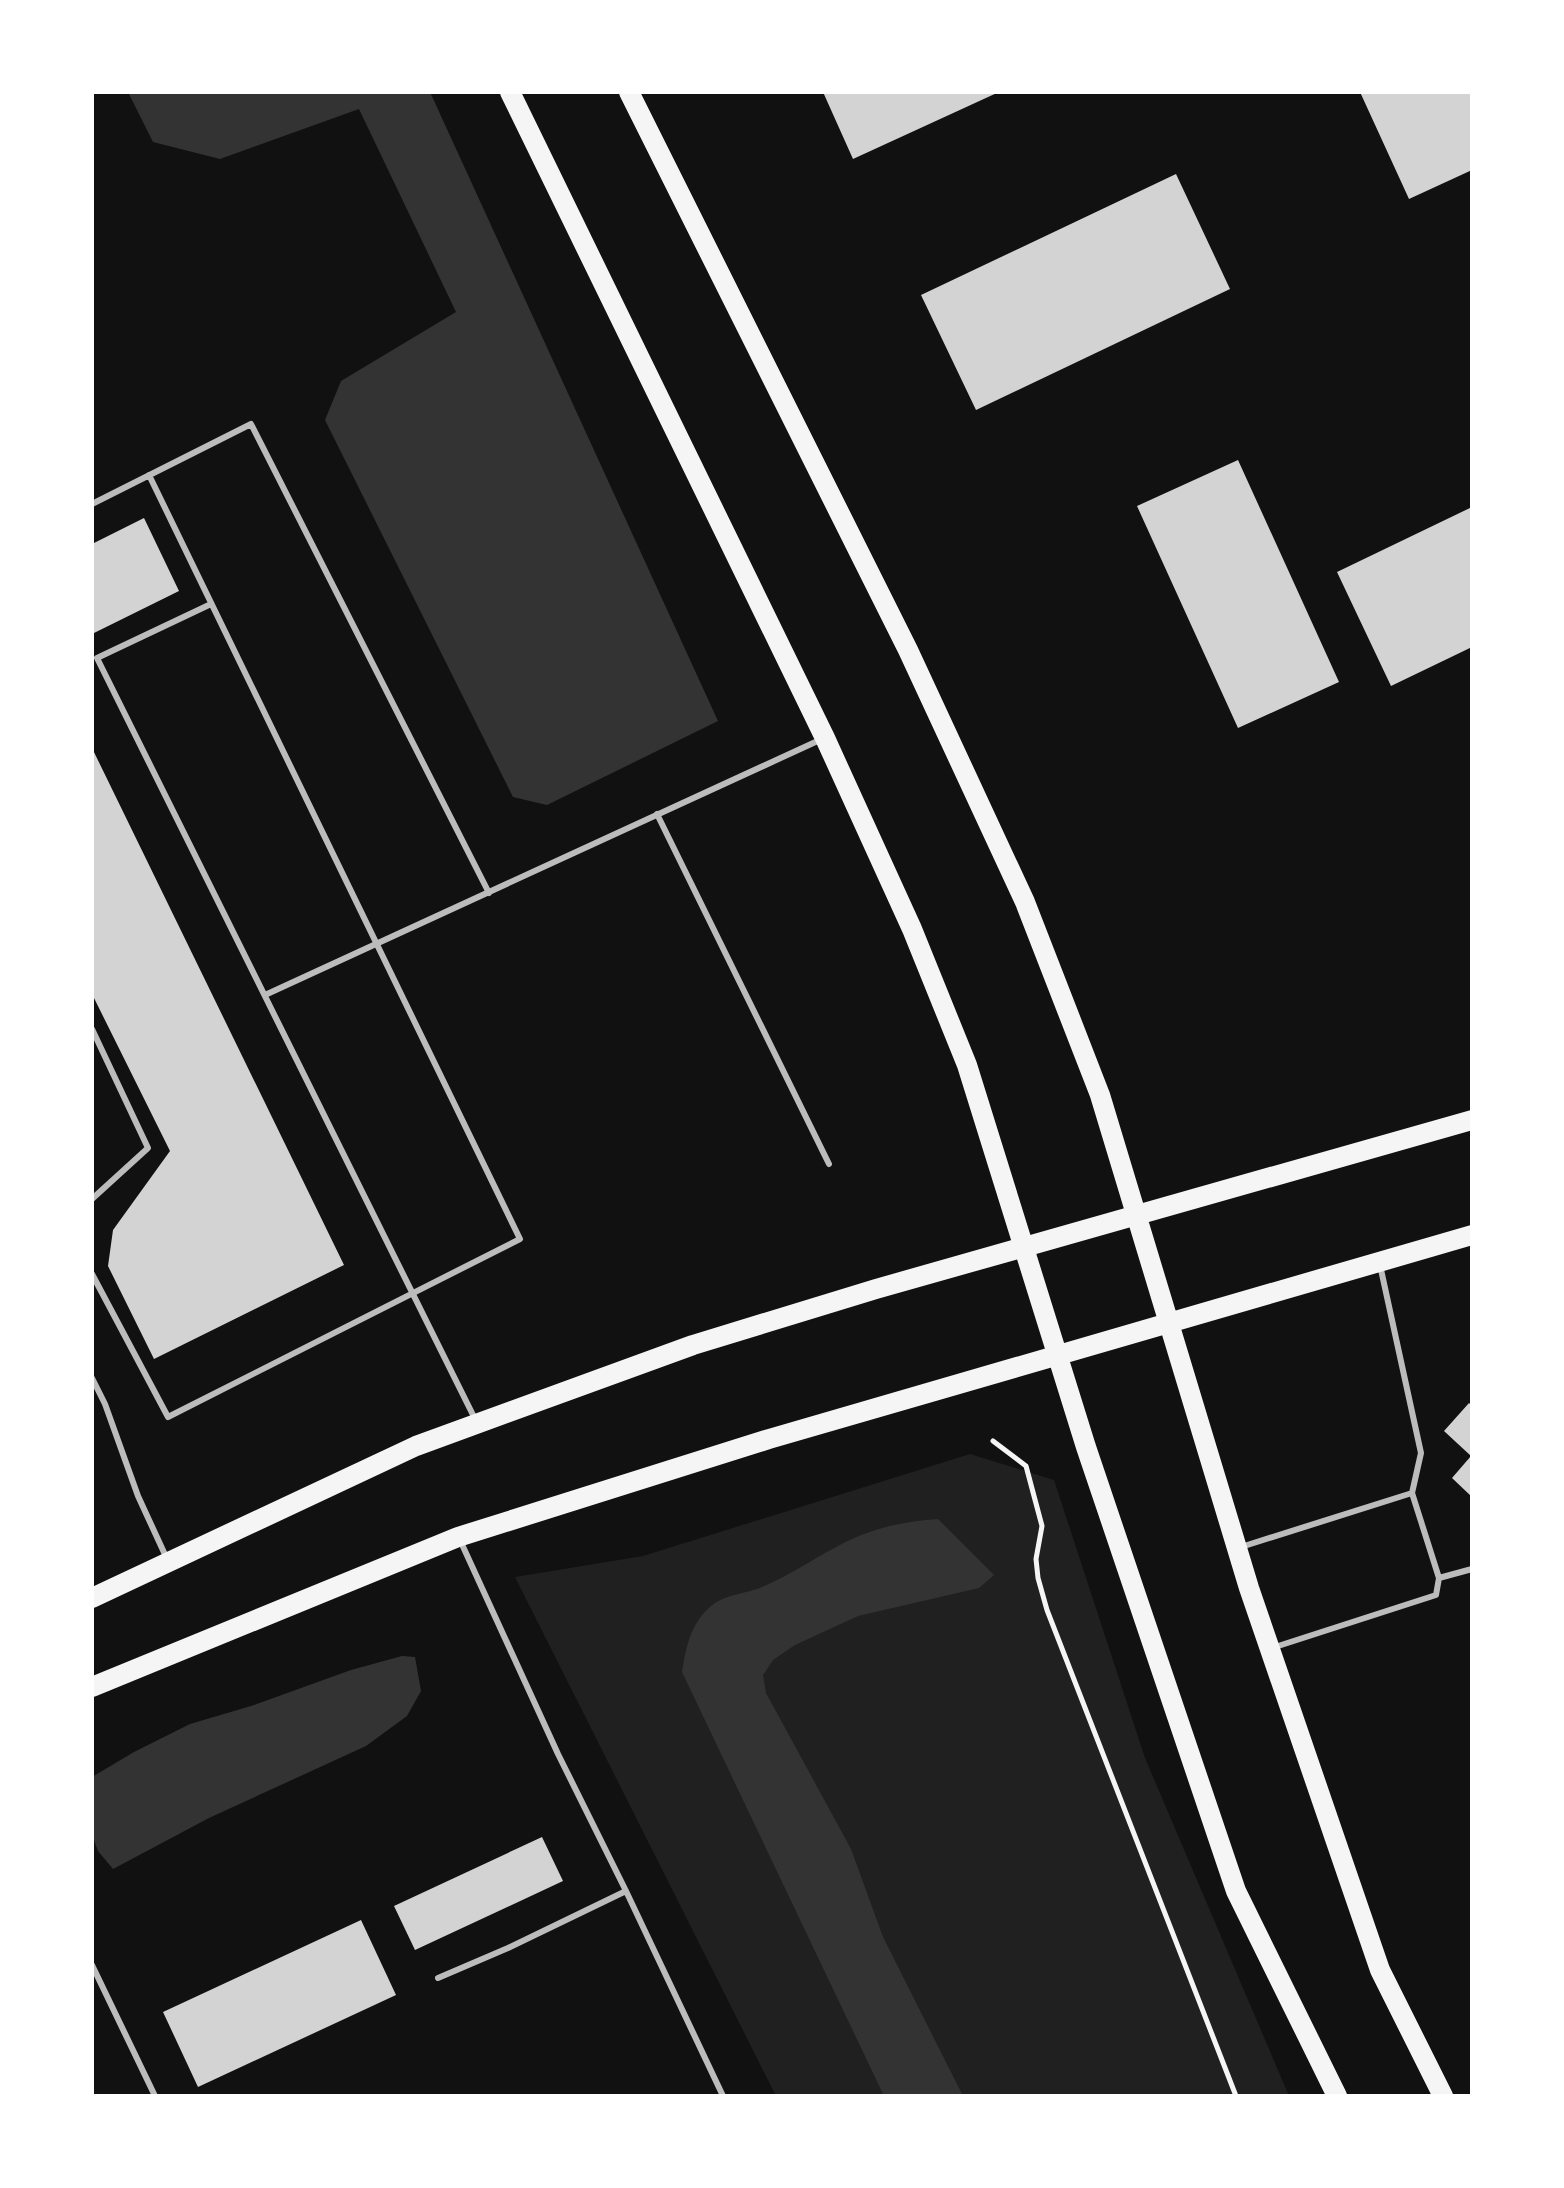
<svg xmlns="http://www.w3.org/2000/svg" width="1564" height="2188" font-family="'Asap Condensed',sans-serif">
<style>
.green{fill:#202020}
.water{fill:#333}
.building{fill:#d3d3d3}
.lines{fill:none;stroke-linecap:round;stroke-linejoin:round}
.path{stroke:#f5f5f5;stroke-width:5}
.service{stroke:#bcbcbc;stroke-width:6}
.primary{stroke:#f5f5f5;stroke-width:20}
</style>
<rect width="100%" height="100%" fill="#111"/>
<path class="green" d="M970,1454L1054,1480L1145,1758L1289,2096H776L515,1577L643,1556Z"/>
<path class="water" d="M128,92H430L718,721L547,805L513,797L325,420L341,381L456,312L359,109L220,159L153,142Z
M938,1519L994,1575L979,1588L858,1616L795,1645L773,1660L763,1675L766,1693L851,1849L883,1937L963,2096H884L682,1672C686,1648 690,1624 711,1606C725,1594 746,1594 762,1587C789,1576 813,1559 838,1546C869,1529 903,1521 938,1519Z
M402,1656L415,1657L421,1691L407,1716L366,1746L209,1818L113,1869L98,1851L92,1835V1777L134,1752L190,1724L251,1706L351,1670Z"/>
<path class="building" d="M823,92H999L853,159Z
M1360,92H1472V170L1409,199Z
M1176,174L1230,289L976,410L921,295Z
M1238,460L1339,682L1238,728L1137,506Z
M1472,507V647L1391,686L1337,572Z
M144,518L179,591L92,634V544Z
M92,748L344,1265L154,1359L108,1266L113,1230L170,1151L92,994Z
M1469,1403L1472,1406V1497L1452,1478L1471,1456L1444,1431Z
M542,1837L563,1881L415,1950L394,1906Z
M361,1920L396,1995L198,2087L163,2012Z"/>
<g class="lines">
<path class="path" d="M993,1441L1026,1466L1042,1526L1036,1559L1038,1578L1047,1610L1236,2096"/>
<path class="service" d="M92,504L251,424L489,893
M211,604L97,658L476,1421
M657,814L829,1164
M265,995L822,739
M92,1029L148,1148L92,1199
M92,1274L168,1417L520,1239L149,475
M92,1378L105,1404L138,1496L167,1559
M460,1540L558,1754L626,1891L723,2096
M1241,1547L1412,1493L1421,1453L1380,1265
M1439,1578L1472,1569
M1275,1647L1436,1595L1439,1578L1412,1493
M92,1965L155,2096
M438,1978L508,1948L626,1891"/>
<path class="primary" d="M510,92L825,738L912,929L967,1065L1086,1447L1236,1891L1337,2096
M629,92L908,650L1025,902L1100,1095L1249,1588L1380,1970L1443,2096
M92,1598L416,1446L693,1345L876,1289L1472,1120
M92,1687L458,1537L769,1439L1472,1235"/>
</g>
<rect width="1564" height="2188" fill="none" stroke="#ffffff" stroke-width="188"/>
</svg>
